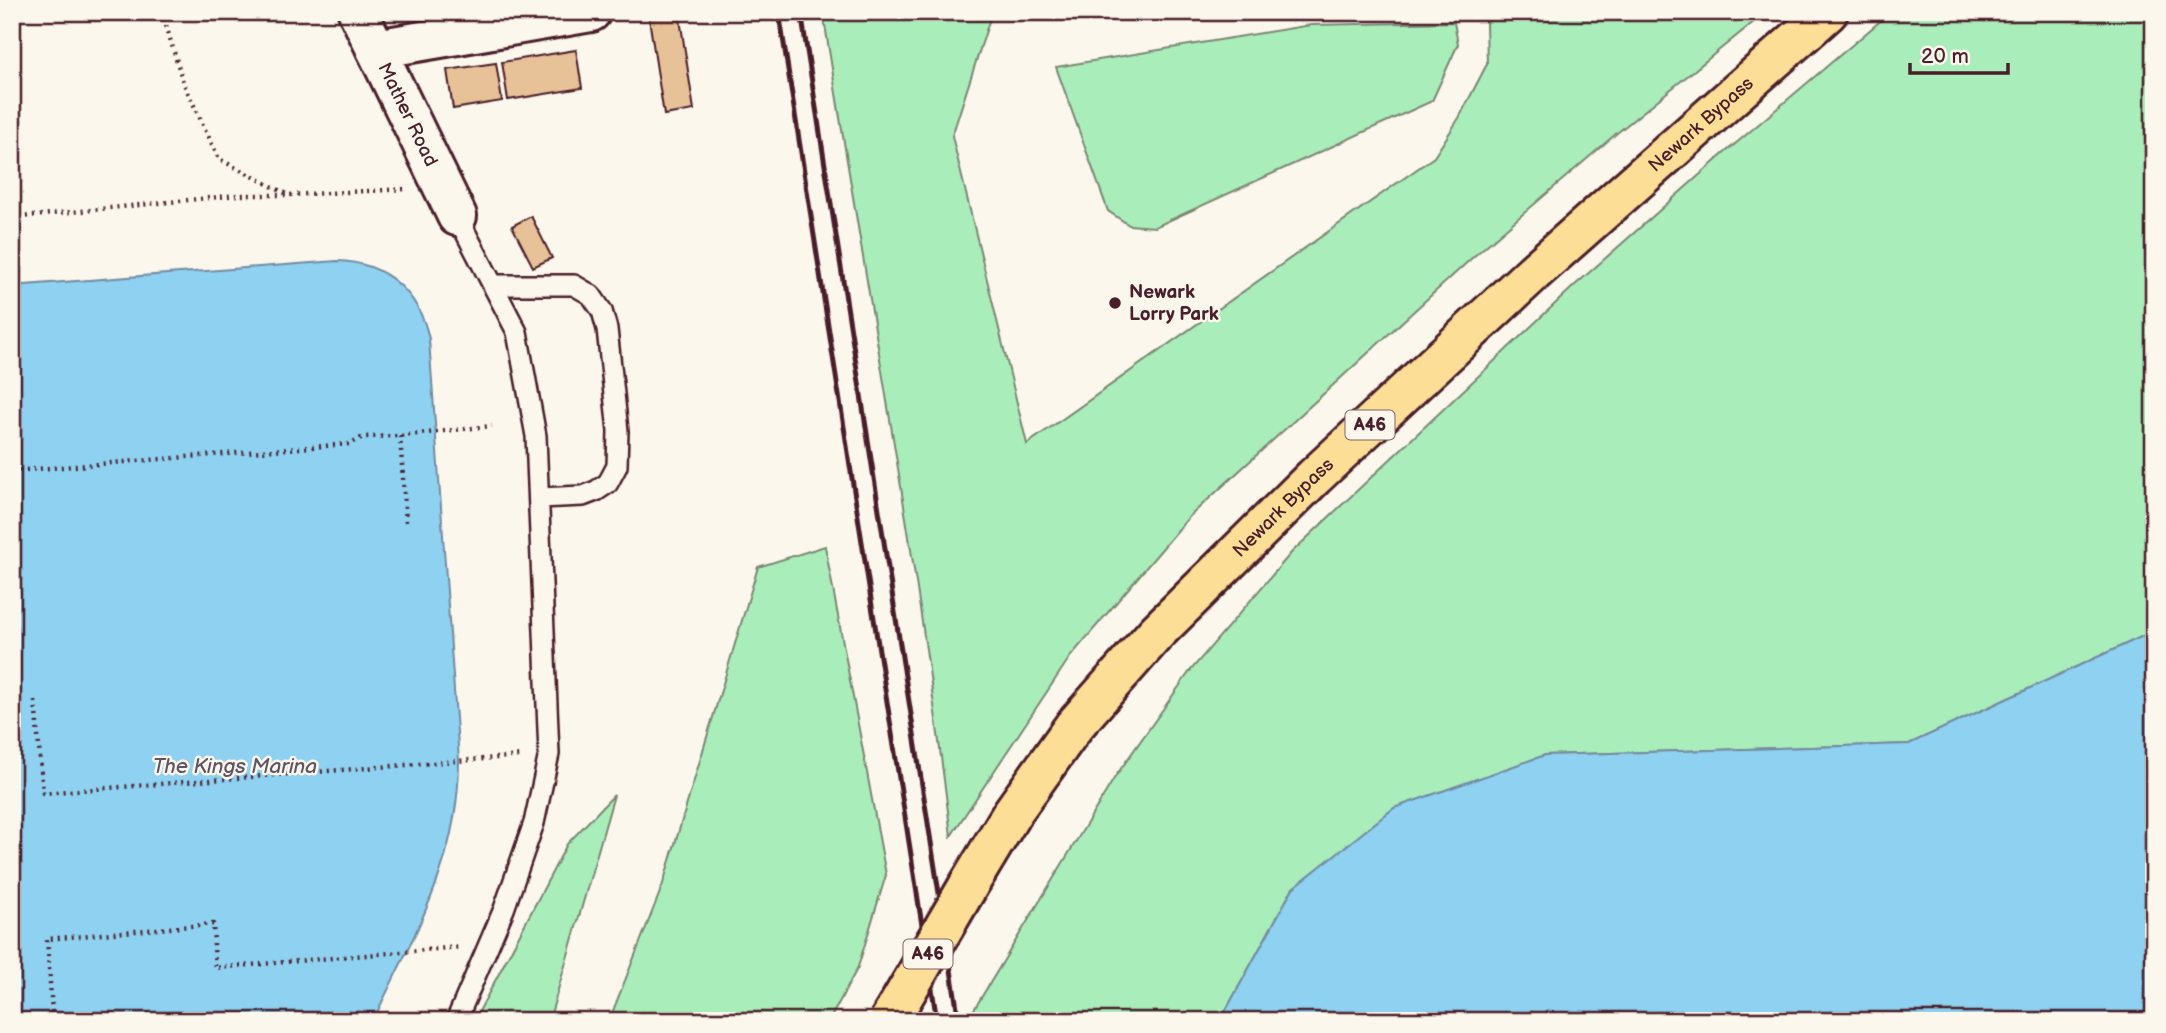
<svg xmlns="http://www.w3.org/2000/svg" width="2166" height="1033" font-family="'Balsamiq Sans',sans-serif">
<style>
.green{fill:#a9eeba;stroke:#7a8672;stroke-width:2}
.water{fill:#8ed1f0;stroke:#738aa1;stroke-width:2}
.building{fill:#e7c197;stroke:#4a1f2b;stroke-width:2}
.lines{fill:none;stroke-linecap:round;stroke-linejoin:round}
.service-casing{stroke:#4a1f2b;stroke-width:24}
.minor-casing{stroke:#4a1f2b;stroke-width:44}
.trunk-casing{stroke:#4a1f2b;stroke-width:44}
.path{stroke:#4a1f2b;stroke-width:4.5;stroke-dasharray:2 5;stroke-linecap:butt}
.service{stroke:#fbf7ec;stroke-width:19}
.minor{stroke:#fbf7ec;stroke-width:38}
.trunk{stroke:#fcde96;stroke-width:38}
.rail{stroke:#4a1f2b;stroke-width:5}
.trunk-bridge-casing{stroke:#4a1f2b;stroke-width:44;stroke-linecap:butt}
.trunk-bridge{stroke:#fcde96;stroke-width:38}
.poi-dot{fill:#4a1f2b;stroke:#fbf7ec;stroke-width:2.5}
.labels{text-anchor:middle;dominant-baseline:central;stroke-width:5;stroke-linejoin:round;paint-order:stroke}
.shield{fill:#fbf7ec;stroke:#7f6065;stroke-width:2}
.shield-label{font-size:18px;font-weight:bold;fill:#4a1f2b}
.street-label{font-size:19px;fill:#4a1f2b;stroke:#fbf7ec}
.poi-label{font-size:19px;font-weight:bold;fill:#4a1f2b;stroke:#fbf7ec;text-anchor:start}
.water-label{font-size:21px;font-style:italic;fill:#5e5466;stroke:#fbf7ec}
</style>
<rect width="100%" height="100%" fill="#fbf7ec"/>
<filter id="ink" filterUnits="userSpaceOnUse"><feTurbulence type="fractalNoise" baseFrequency=".0143" numOctaves="2"/><feDisplacementMap in="SourceGraphic" scale="14" xChannelSelector="R" yChannelSelector="G"/><feConvolveMatrix kernelMatrix="1 2 1 2 8 2 1 2 1" color-interpolation-filters="sRGB"/></filter>
<g filter="url(#ink)">
<path class="green" d="M823,12H992L952,136L1027,444L1434,157L1459,118L1487,64L1486,23L1501,12H1766L1617,133L1473,257L1189,517L1070,657L951,836C918,560 866,287 823,12Z
M1891,12H2154V631L1909,744L1545,755L1293,888L1220,1021H967L1115,777L1190,671L1292,552L1574,286L1721,156Z
M1454,22L1458,44L1432,101L1155,227L1129,225L1108,211L1056,67L1311,25Z
M825,546L886,875L858,967L829,1021H609L662,887L758,567Z
M614,795L549,1021H474L567,844Z"/>
<path class="water" d="M337,261C385,262 419,292 429,339L459,760C459,862 415,932 373,1021H12V286Z
M2154,631V1021H1220L1293,888L1394,808L1545,755L1909,744Z"/>
<path class="building" d="M648,12H679L694,110L664,115Z
M576,50L582,88L508,100L502,62Z
M496,63L502,101L453,109L447,70Z
M531,216L552,258L533,267L512,226Z"/>
<g class="lines">
<g class="service-casing">
<path id="service" d="M493,285H574L591,295L602,311L607,329L618,431L617,466L608,483L596,491L583,496L539,498
M456,1021L504,909L534,823L549,754L536,436L517,332L457,216"/>
</g>
<g class="minor-casing">
<g id="minor">
<path id="s1" d="M358,12L457,216"/>
<path d="M376,49L591,12"/>
</g>
</g>
<g class="trunk-casing">
<g id="trunk">
<path id="s2" d="M967,888L1012,813L1074,726L1156,633L1314,477L1534,272L1828,12"/>
</g>
</g>
<path class="path" d="M162,12L183,82L219,159L289,195L406,189
M12,218L238,195H288
M400,436L406,522
M12,471L349,444L363,437L400,436L492,426
M35,701L43,793L522,756
M52,1012L47,939L213,924L215,968L460,947"/>
<use href="#service" class="service"/>
<use href="#minor" class="minor"/>
<use href="#trunk" class="trunk"/>
<path class="rail" d="M779,12L937,1021
M801,12L959,1021"/>
<g class="trunk-bridge-casing">
<path id="trunk-bridge" d="M889,1021L967,888"/>
</g>
<use href="#trunk-bridge" class="trunk-bridge"/>
</g>
</g>
<circle class="poi-dot" cx="1115" cy="303" r="7"/>
<g class="labels">
<g class="shield">
<rect x="1345.5" y="410.5" width="49" height="29" rx="5"/>
<rect x="903.5" y="939.5" width="49" height="29" rx="5"/>
</g>
<g class="shield-label">
<text x="1370" y="425">A46</text>
<text x="928" y="954">A46</text>
</g>
<g class="street-label">
<text stroke="none"><textPath href="#s1" startOffset="114">Mather Road</textPath></text>
<text stroke="none"><textPath href="#s2" startOffset="1064">Newark Bypass</textPath></text>
<text stroke="none"><textPath href="#s2" startOffset="497">Newark Bypass</textPath></text>
</g>
<g class="poi-label">
<text x="1129" y="292">Newark<tspan x="1129" dy="22">Lorry Park</tspan></text>
</g>
<g class="water-label">
<text x="235" y="766">The Kings Marina</text>
</g>
</g>
<rect width="2166" height="1033" fill="none" stroke="#fbf7ec" stroke-width="42"/>
<rect x="21" y="21" width="2124" height="991" fill="none" stroke="#4a1f2b" stroke-width="2.5" filter="url(#ink)"/>
<path d="M1910 63v10h98v-10" fill="none" stroke="#4a1f2b" stroke-width="3.5"/>
<text x="1921" y="63" font-size="21" fill="#4a1f2b" stroke="#fbf7ec" stroke-width="5" paint-order="stroke">20 m</text>
</svg>
